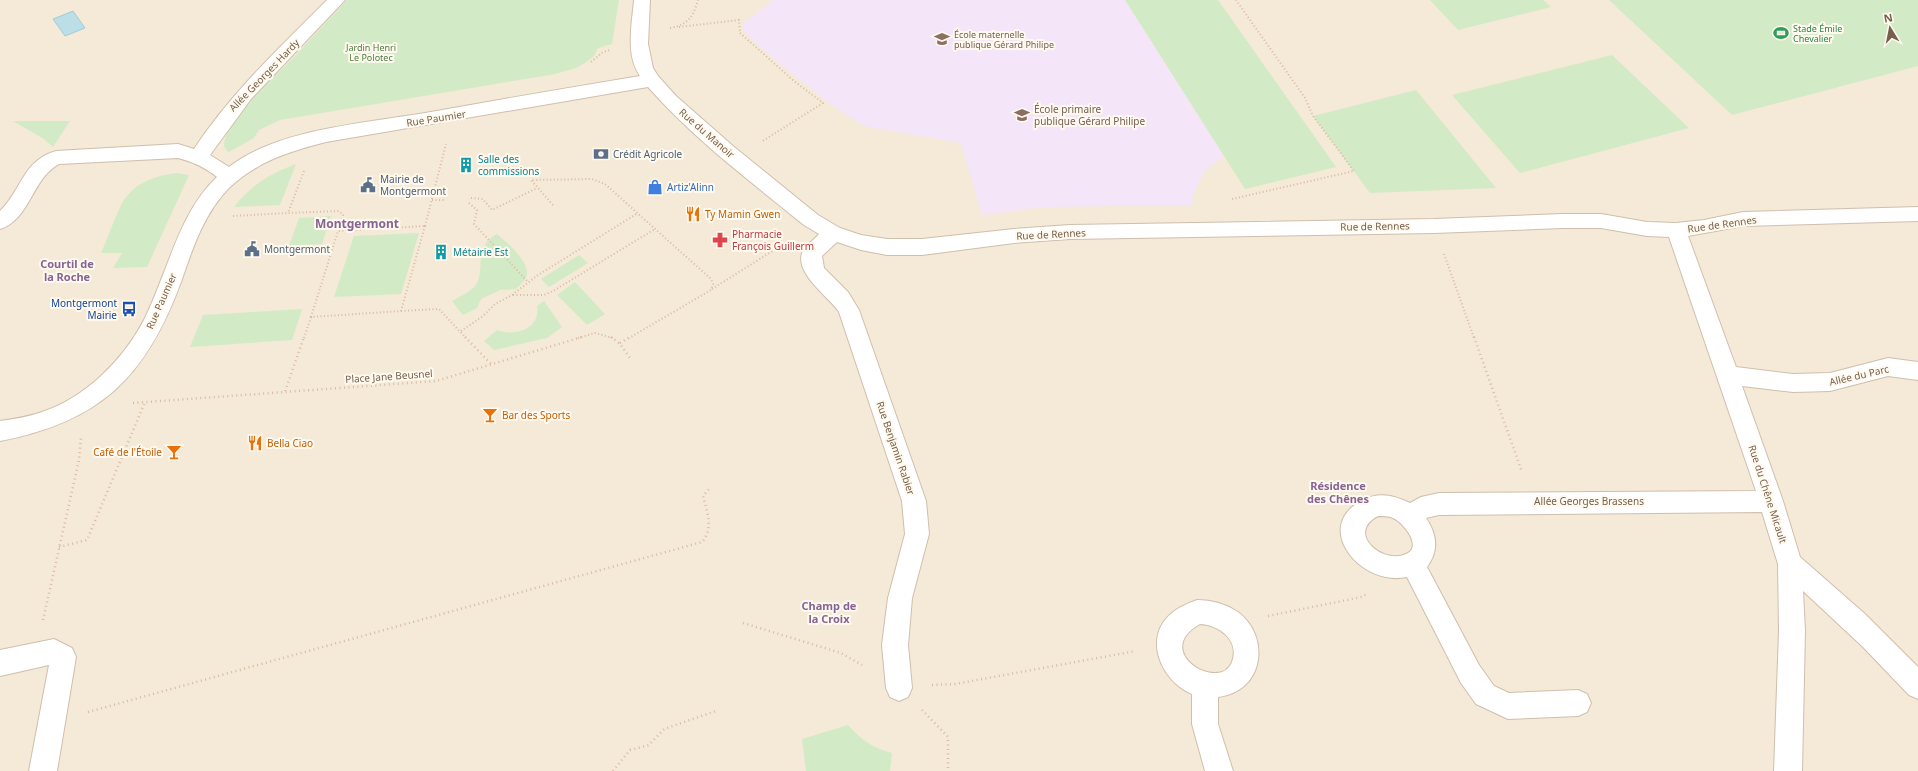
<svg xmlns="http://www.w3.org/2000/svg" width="1918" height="771" font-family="'Noto Sans',sans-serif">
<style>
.residential{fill:#f5e9d7}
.education{fill:#f4e5f9}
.green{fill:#d2ebc6}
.water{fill:#bcdee7;stroke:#a2ccd9}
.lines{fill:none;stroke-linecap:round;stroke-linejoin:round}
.minor-casing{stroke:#cfbfad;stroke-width:2}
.path-far1{stroke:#d8bba2;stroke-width:2;stroke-dasharray:1 2.5;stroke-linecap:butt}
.path{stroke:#d8bba2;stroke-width:2.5;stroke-dasharray:1 3.5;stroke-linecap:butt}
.minor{fill:#fff;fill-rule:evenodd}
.labels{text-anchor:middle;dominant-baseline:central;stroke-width:4;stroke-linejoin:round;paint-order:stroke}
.far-leisure-label{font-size:9px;fill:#27864d;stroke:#fffaef;text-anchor:start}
.far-education-label{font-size:9px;fill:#785e54;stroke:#fffaef;text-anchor:start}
.far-park-label{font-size:9px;fill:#4f7e42;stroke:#fffaef}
.street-label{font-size:10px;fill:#785f4b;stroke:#fffaef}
.education-label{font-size:10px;fill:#785e54;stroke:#fffaef;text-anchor:start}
.service-label{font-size:10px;fill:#4e5e75;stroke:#fffaef;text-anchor:start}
.culture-label{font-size:10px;fill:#0d838f;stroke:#fffaef;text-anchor:start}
.shop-label{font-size:10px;fill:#366cbe;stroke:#fffaef;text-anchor:start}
.food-label{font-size:10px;fill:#c56008;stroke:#fffaef;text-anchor:start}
.health-label{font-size:10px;fill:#be3a42;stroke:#fffaef;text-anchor:start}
.transit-label{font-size:10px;fill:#164399;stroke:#fffaef;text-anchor:end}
.neighbourhood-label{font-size:11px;font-weight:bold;fill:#886394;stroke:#fffaef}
.quarter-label{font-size:12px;font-weight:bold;fill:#886394;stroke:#fffaef}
</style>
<rect width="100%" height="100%" fill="#fdf7e9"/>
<path class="residential" d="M0,0H1918V771H0Z"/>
<path class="education" d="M773,0H1125L1224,156L1205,170L1194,193L1192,205L1044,207L982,215L961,143L863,126L829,103L776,61L747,35L741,25Z"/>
<path class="green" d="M347,0H619L612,44L598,48L594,56L585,63L576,68L555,74L280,120L259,130L254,138L229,152C224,149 223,145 225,139C233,113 273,78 293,58C311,39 329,19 347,0Z
M1125,0H1218L1336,167L1245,189Z
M1430,0H1543L1551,7L1458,30Z
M1609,0H1918V66L1732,115Z
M1612,55L1689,128L1520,173L1452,95Z
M1416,90L1496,188L1370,193L1313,116Z
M13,121H70L53,147L44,139Z
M296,164L280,205L234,207C251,185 270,174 296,164Z
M177,173L189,175L147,267L113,268L122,253H101C107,241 119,204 127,196C139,181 158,175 177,173Z
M331,216L322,244L289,246L299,218Z
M419,233L401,294L334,297L354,236Z
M497,234C507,243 532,263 526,277C524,282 519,286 516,289L500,290L481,299L477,308L463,315L452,301C459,297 470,292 475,286C487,271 471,248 497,234Z
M579,255L588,263L549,287L541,279Z
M575,282L605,314L587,325L557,295Z
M544,301L562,327L547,338L494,350L484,341L497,330C515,337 541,329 537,306Z
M302,309L292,340L190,347L203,315Z
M848,725C861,740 873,748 892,753L890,771H806L802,739Z"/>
<path class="water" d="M73,11L85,28L65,36L53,19Z"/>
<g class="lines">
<g class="minor-casing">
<path id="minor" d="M327,0H345L251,99L210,155L229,167C277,129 366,123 425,113C497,100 568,88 640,76C625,55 632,24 634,0H650L648,44L653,68L658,76L676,96L733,146L818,215L840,228L861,235L887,239H922L1014,229L1070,225L1434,219L1562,214H1601L1647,222L1676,223L1704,220L1743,212L1918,207V221L1743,226L1688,236L1736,367L1793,374L1830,373L1888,358L1918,362V380L1888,376L1830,391L1793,392L1742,386L1783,501L1800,557L1865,614L1918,667V699L1909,695L1863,647L1803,591L1805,631L1802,771H1774L1779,631L1778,564L1762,512L1439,515L1426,518C1437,534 1439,551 1427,567L1479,665L1494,686L1509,693L1578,690L1587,694L1591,703L1587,712L1578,716L1508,719L1476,704L1461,683L1407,577C1360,587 1311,526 1363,500C1379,492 1393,495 1410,503L1421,497L1439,493L1756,491L1669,237L1647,236L1601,228H1562L1434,233L1070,239L1014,243L922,255H887L861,250L837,242L822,256L824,268L848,292L859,310L926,501L929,534L912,598L908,645L912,688L908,697L899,701L890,697L886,688L882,645L888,598L905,534L902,501L839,312C829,297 795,274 802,253C805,246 814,240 819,234L804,225C750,181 694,139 648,87L326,142C290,151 256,162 229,188C204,213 192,250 181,282C146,377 100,422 0,441V421C14,419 28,417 42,412C85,398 123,360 144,320C152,304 158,287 165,270C177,238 191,201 217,177C205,167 193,162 178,158L59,164C32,178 30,220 0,229V211C22,190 22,161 56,151L178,144L194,149C231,93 280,47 327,0ZM1378,516C1383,516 1389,516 1393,518C1404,523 1423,547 1406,554C1383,565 1345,533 1378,516Z
M1197,600C1211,600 1226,604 1238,612C1271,637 1264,692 1218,697V724L1233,771H1205L1192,724V694C1161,681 1142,637 1172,613C1179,607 1189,603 1197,600ZM1200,624C1219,625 1240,640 1232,662C1220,693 1150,652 1200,624Z
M54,639L72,648L76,657L57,771H29L49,665L0,676V650Z"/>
</g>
<path class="path-far1" d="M679,27L739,20L740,33L794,81L823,103L761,142
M670,28C688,25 693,17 698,0
M591,62L603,52L610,50
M304,171L288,213L339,211L343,215L338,231
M471,198L483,199L492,210L537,188
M1232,199L1354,171L1313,116L1305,98L1236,0
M432,200H444
M469,203L477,210L474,224L528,282
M553,205L531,180L592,179L605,184L711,279L713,284L711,290L629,338
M233,216L288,213
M425,226L446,144
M425,226L401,311L311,317L338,231Z
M1444,254L1474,338
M712,289L782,245
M513,295H544L553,291L655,229
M401,311L439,309L466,338
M461,331L483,316L495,304L512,295L538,275L638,213
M304,338L311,317
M578,338L595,333L613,338"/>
<path class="path" d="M465,337L491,364
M611,337L620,344L630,358
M1474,337L1522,472
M620,343L630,337
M285,391L304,337
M133,403L436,381L582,337
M59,547L87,540L145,402
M1268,616L1362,597L1368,593
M43,620L79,460L81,437
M743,623L841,653L862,665
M932,685L955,684L1136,651
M922,710L948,737V771
M88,712L702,542C714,528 707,512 703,496L711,487
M613,771L630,750L649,745L664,729L716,711"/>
<use href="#minor" class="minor"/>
</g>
<defs>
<g id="stadium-bare" transform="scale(1.2)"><path d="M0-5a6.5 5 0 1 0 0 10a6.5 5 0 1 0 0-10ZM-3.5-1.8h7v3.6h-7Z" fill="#2e9e5b" stroke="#fffaef" stroke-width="2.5" paint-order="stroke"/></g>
<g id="school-bare" transform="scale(1.2)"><path d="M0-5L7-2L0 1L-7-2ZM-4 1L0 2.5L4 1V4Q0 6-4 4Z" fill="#8d6e63" stroke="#fffaef" stroke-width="2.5" paint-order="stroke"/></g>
<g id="bank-bare" transform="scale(1.2)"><path d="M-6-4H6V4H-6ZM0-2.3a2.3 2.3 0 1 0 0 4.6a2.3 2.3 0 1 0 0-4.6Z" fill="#5c6f8a" stroke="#fffaef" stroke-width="2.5" paint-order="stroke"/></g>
<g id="building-bare" transform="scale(1.2)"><path d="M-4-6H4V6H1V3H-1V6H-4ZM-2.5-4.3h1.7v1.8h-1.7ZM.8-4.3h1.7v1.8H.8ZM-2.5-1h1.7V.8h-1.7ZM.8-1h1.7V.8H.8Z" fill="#0f9aa8" stroke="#fffaef" stroke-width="2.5" paint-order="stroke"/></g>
<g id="civic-bare" transform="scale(1.2)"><path d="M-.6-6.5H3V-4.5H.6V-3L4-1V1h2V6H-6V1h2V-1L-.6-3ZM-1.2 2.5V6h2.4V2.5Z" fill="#5c6f8a" stroke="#fffaef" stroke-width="2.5" paint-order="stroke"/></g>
<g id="shop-bare" transform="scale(1.2)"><path d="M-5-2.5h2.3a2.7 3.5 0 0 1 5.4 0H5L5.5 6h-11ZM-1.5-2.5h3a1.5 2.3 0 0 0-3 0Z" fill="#3f7fe0" stroke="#fffaef" stroke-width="2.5" paint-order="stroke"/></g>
<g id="restaurant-bare" transform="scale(1.2)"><path d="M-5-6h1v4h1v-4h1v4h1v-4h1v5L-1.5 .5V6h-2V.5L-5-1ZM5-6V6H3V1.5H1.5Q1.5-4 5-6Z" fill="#e8710a" stroke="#fffaef" stroke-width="2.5" paint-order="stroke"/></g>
<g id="pharmacy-bare" transform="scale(1.2)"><path d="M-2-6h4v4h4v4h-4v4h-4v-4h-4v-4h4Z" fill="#e0444e" stroke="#fffaef" stroke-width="2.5" paint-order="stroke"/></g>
<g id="bus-bare" transform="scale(1.2)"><path d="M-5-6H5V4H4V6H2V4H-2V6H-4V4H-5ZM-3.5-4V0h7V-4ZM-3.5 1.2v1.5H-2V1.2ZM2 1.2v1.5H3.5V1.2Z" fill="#1a4fb4" stroke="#fffaef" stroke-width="2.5" paint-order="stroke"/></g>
<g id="bar-bare" transform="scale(1.2)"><path d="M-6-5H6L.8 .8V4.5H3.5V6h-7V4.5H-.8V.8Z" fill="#e8710a" stroke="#fffaef" stroke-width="2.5" paint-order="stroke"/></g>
</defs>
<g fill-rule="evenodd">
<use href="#stadium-bare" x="1781" y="33"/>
<use href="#school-bare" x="942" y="39"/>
<use href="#school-bare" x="1022" y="115"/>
<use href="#bank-bare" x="601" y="154"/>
<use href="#building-bare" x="466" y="165"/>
<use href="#civic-bare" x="368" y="185"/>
<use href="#shop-bare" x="655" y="187"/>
<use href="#restaurant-bare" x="693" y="214"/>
<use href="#pharmacy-bare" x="720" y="240"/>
<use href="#civic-bare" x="252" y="249"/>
<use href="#building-bare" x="441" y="252"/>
<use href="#bus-bare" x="129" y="309"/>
<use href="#bar-bare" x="490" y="415"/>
<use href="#restaurant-bare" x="255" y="443"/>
<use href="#bar-bare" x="174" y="452"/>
</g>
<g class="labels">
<g class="far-leisure-label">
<text x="1793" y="28">Stade Émile<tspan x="1793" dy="10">Chevalier</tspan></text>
</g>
<g class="far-education-label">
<text x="954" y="34">École maternelle<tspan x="954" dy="10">publique Gérard Philipe</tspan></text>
</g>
<g class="far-park-label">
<text x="371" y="47">Jardin Henri<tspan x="371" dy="10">Le Polotec</tspan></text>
</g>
<g class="street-label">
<text transform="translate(264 75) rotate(-46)">Allée Georges Hardy</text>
<text transform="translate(436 118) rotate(-9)">Rue Paumier</text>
<text transform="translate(707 133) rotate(41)">Rue du Manoir</text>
<text transform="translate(1722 224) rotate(-8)">Rue de Rennes</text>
<text transform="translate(1375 226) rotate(-1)">Rue de Rennes</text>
<text transform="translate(1051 234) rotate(-3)">Rue de Rennes</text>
<text transform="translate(161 301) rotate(-66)">Rue Paumier</text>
<text transform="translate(1859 375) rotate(-13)">Allée du Parc</text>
<text transform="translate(389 376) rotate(-4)">Place Jane Beusnel</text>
<text transform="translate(896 448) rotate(71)">Rue Benjamin Rabier</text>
<text transform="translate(1768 494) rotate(72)">Rue du Chêne Micault</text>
<text x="1589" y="501">Allée Georges Brassens</text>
</g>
<g class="education-label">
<text x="1034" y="109">École primaire<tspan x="1034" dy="12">publique Gérard Philipe</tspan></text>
</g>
<g class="service-label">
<text x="613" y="154">Crédit Agricole</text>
<text x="380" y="179">Mairie de<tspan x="380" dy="12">Montgermont</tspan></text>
<text x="264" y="249">Montgermont</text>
</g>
<g class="culture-label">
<text x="478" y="159">Salle des<tspan x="478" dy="12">commissions</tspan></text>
<text x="453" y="252">Métairie Est</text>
</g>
<g class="shop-label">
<text x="667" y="187">Artiz'Alinn</text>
</g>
<g class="food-label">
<text x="705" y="214">Ty Mamin Gwen</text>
<text x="502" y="415">Bar des Sports</text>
<text x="267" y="443">Bella Ciao</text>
<text x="162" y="452" text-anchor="end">Café de l'Étoile</text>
</g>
<g class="health-label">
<text x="732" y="234">Pharmacie<tspan x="732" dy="12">François Guillerm</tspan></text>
</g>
<g class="transit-label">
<text x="117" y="303">Montgermont<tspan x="117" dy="12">Mairie</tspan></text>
</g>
<g class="neighbourhood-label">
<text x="67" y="263">Courtil de<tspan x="67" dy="13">la Roche</tspan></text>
<text x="1338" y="485">Résidence<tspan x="1338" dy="13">des Chênes</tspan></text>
<text x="829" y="605">Champ de<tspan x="829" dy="13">la Croix</tspan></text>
</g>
<g class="quarter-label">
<text x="357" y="223">Montgermont</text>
</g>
</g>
<g transform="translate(1890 28) rotate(350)" stroke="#fffaef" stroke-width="3" paint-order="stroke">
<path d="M0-3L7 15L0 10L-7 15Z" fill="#785f4b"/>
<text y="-6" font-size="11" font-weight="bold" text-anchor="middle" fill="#785f4b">N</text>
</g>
</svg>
